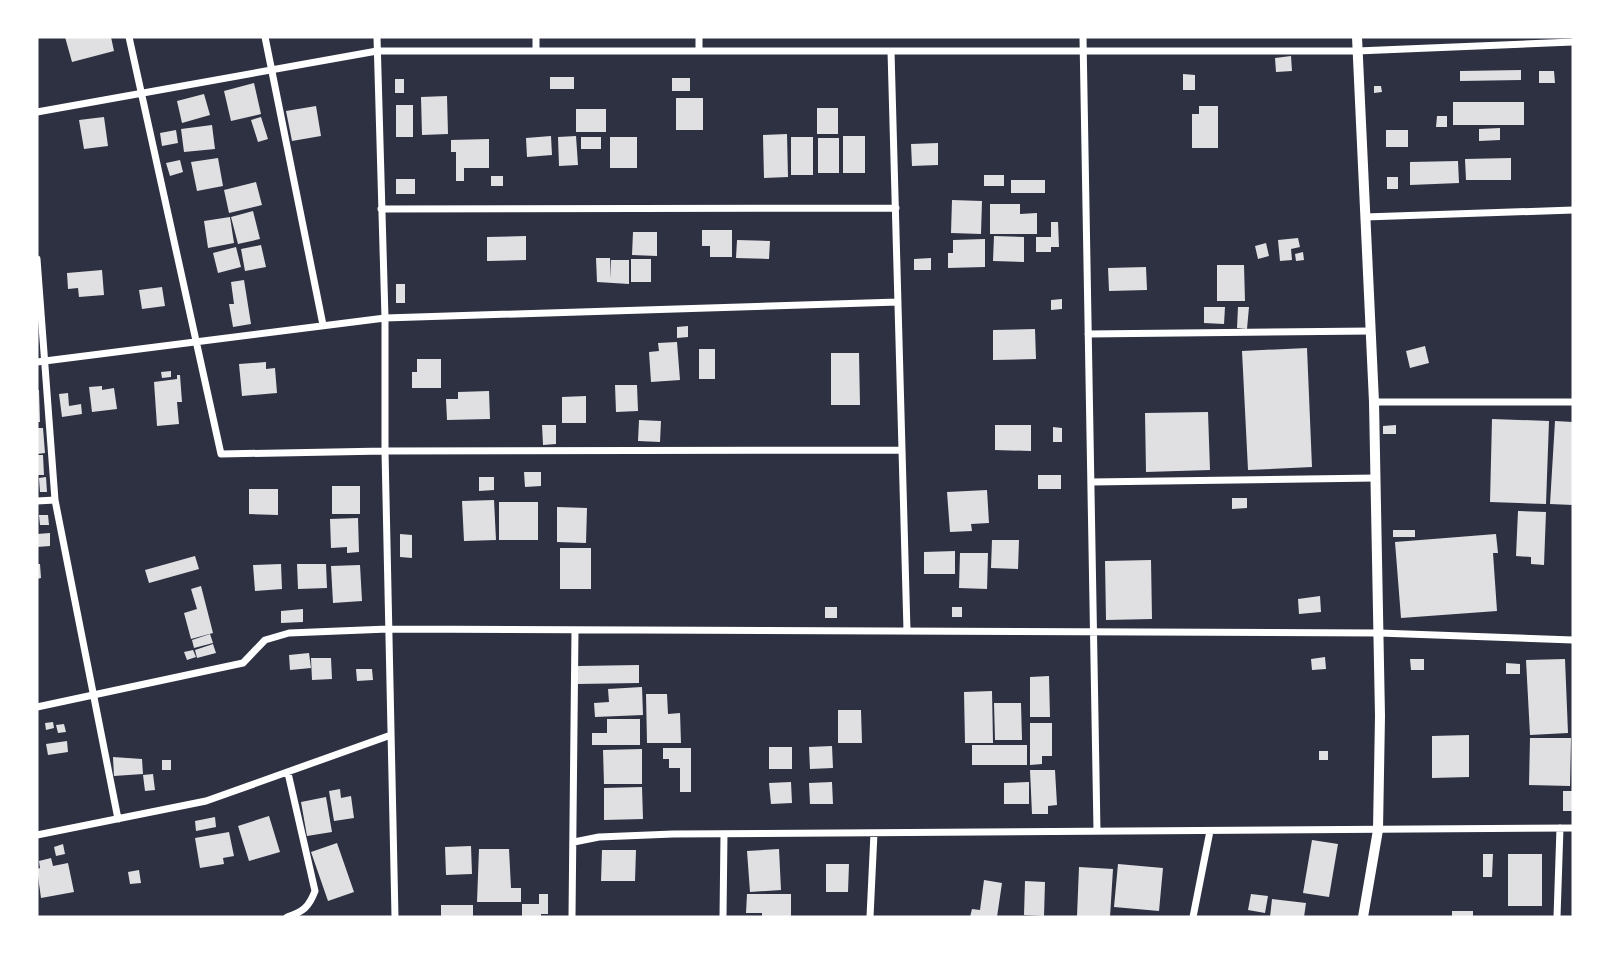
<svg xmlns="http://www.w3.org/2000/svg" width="1610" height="954" font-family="'IBM Plex Sans',sans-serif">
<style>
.building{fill:#e0e0e3}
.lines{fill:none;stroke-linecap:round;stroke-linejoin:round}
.minor{stroke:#fff;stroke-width:7}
.tertiary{stroke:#fff;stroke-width:10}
</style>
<rect width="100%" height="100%" fill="#2d3142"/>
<path class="building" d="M65,37H111L114,51L72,62Z
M1291,56L1292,71L1276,72L1275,58Z
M1521,70V80L1460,81V71Z
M1539,71H1554L1555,83H1539Z
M1183,74L1195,75V90H1183Z
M550,77H574V89H550Z
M672,78H690V91H672Z
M395,79H404V93H395Z
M254,83L261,114L231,121L224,91Z
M1374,86H1381L1382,92L1374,93Z
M204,94L210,115L182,123L177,101Z
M447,96L448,134L422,135L421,97Z
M676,98H703V130H676Z
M1453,102H1524V125H1453Z
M396,105H413V137H396Z
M316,106L321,136L292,141L286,111Z
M1199,106H1218V148H1192V114H1199Z
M817,108H838V134H817Z
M576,109H606V132H576Z
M1437,116H1447V127H1436Z
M104,117L108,146L84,149L79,120Z
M261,117L268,139L258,142L251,120Z
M212,125L215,149L184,152L181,129Z
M1500,128V140L1479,141V129Z
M176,130L178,143L162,146L160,133Z
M1386,130H1408V147H1386Z
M787,134L788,177L764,178L763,135Z
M551,136L552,155L527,157L526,138Z
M576,136L578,165L559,166L558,137Z
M843,136H865V173H843Z
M581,137H601V149H581Z
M610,137H637V168H610Z
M791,137H813V175H791Z
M818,138H839V173H818Z
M489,139V168H464V181H456V152H451V140Z
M938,143V165L912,166L911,144Z
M218,158L223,186L197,191L191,162Z
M1511,158V180H1466L1465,159Z
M180,160L183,172L170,176L166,163Z
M1458,161L1459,183L1410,185V162Z
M984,175H1004V186H984Z
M491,176H503V186H491Z
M1387,177H1398V189H1387Z
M396,179H415V194H396Z
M1011,180H1045V193H1011Z
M256,182L262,205L229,213L224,190Z
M952,200L982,201L981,234L951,233Z
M990,204H1020V214L1037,213V234H990Z
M253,211L260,239L238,244L231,217Z
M230,217L234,243L208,248L204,221Z
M1051,222H1058L1059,247H1051V252H1036V237H1051Z
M702,230H732V257H710V246H702Z
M633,232H657V256L632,255Z
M526,236V260L487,261V237Z
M994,236L1024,237V262L993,261Z
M1298,238L1300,247L1291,249L1292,260L1280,261L1278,240Z
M985,239V267L948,268V253H953V240Z
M737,240L770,241L769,259L736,258Z
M1266,243L1269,256L1258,259L1255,246Z
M261,245L266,267L245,271L241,249Z
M236,247L241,267L218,273L213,253Z
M1303,252L1304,260L1296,261L1295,254Z
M596,258H610L611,279V260H629V284L597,282Z
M931,258V270H914V259Z
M631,259H651V282H631Z
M1217,265H1244L1245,301H1217Z
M1146,267L1147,290L1109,291L1108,268Z
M102,270L104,295L79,297L78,288L68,289L67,273Z
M244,280L251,324L233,327L229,304H234L231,282Z
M396,284H405V303H396Z
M162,287L165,306L142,309L139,290Z
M1062,299V309L1051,310V300Z
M1204,307H1225L1224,324L1204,323Z
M1238,307H1249L1247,329L1237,328Z
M688,326V337L677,338V327Z
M1035,329L1036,359L993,360V330Z
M677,342L680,380L651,382L649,352L659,351L658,343Z
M1425,346L1429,363L1410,368L1406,351Z
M1307,348L1312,467L1248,470L1242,351Z
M699,349H715V379H699Z
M831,353H859L860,405H831Z
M417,359H441V388H412V372H417Z
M266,362V369L275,368L277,393L242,396L239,364Z
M171,371V377L162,378L161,372Z
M177,375H180L182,402H177L179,424L157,426L154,382L177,379Z
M615,385H637L638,411L616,412Z
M102,386V390L114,388L117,409L92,412L89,387Z
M37,390H39L40,422H37Z
M489,391L490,419L447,420L446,399H458V392Z
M68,393L69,406L81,404L82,414L62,417L59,394Z
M586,396V423H562V397Z
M1208,412L1210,470L1146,472L1145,413Z
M1492,419L1549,421L1546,504L1490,502Z
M639,420L661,421L660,442L638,441Z
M1555,421L1573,422V505L1550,504Z
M542,425H556V444L543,445Z
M995,425H1031V451L995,450Z
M1396,425V434H1383V426Z
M1053,427L1062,428V442H1053Z
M37,428H43L45,453L37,454Z
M37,455H43L44,475H37Z
M524,472H541V486L525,487Z
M1038,475H1061V489H1038Z
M46,477L47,492H40L39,478Z
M479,477H494V490L479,491Z
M332,486H360V514H332Z
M249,489H278V515L249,514Z
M987,490L989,523L971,524L972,531L950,532L947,492Z
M1232,498H1247V508L1232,509Z
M494,500L496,540L464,541L462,501Z
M499,502H538V540H499Z
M557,507L587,508L586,543L557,542Z
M1518,511L1546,512L1544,565L1531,564V557L1516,556Z
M39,515H48L49,525H40Z
M358,518L359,552L347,553V547L331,548L330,519Z
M1393,530H1415V537H1393Z
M50,533V546L37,547V534Z
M400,534L412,535V558L400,557Z
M1496,534L1498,553H1493L1497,611L1401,618L1395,542Z
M992,540H1019L1018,569L991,568Z
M560,548H591V589H560Z
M955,551V574H924V552Z
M960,553H988L987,589L959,588Z
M195,556L199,569L149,583L145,570Z
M1151,560L1152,619L1106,620L1105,561Z
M37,564H40L41,578L37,579Z
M281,564L282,589L255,591L253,565Z
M297,564H326L327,588L298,589Z
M360,565L362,601L333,603L331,566Z
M201,586L213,633L191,639L184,613L197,609L191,589Z
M1320,596L1321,612L1299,614L1298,599Z
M825,607H837V618H825Z
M952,607H962V617H952Z
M303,609V622L281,623V611Z
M210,634L213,643L194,648L192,640Z
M213,644L216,653L197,658L195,650Z
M193,650L196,657L187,660L184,652Z
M309,653L311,668L290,670L289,655Z
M1325,657L1326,669L1312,670L1311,659Z
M311,658H331L332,679L312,680Z
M1410,659H1424V670H1411Z
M1565,659L1568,733L1530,735L1526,660Z
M1506,663L1520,664V674H1506Z
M639,665V683L578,684V666Z
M356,669H372L373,680L357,681Z
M1049,676L1050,717H1030V677Z
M642,687L643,715L595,717L594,703L609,702L608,689Z
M992,691L993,743H965L964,692Z
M646,694H667L668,714L680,713L681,743H647Z
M994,703H1021L1022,740H995Z
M838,710H861L862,743H838Z
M607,719H640V745H592V733H607Z
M53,722L54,728L46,730L45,723Z
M1030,723H1052V756H1042V764L1030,765Z
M64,724L66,732L58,733L56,725Z
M1469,735V777L1432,778V736Z
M1530,738H1571L1570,786L1529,785Z
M67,741L68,752L48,755L46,744Z
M972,745H1027V765H972Z
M832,746L833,768L810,769L809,747Z
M769,747H792V769H769Z
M663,748H691V792H680V768H669V759H663Z
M642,749V784H604L603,750Z
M1319,751H1328V760H1319Z
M113,757L142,759L143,774L114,776Z
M162,760H171V770H162Z
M1030,770H1055L1057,805L1048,806V814H1032Z
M153,774L155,790L145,791L143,775Z
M791,782L792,803L771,804L769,783Z
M832,782L833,804H810L809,783Z
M1029,782V804H1004V783Z
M642,787L643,819L604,820V788Z
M340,789L341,798L351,796L354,818L334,821L329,791Z
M1563,791H1572V811H1563Z
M326,797L332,832L307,836L301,802Z
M269,816L280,852L249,861L238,826Z
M215,817L216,827L196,831L195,821Z
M229,832L234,856L223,858L224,864L200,868L195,838Z
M1312,840L1338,844L1329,897L1303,893Z
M337,843L354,892L328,901L311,852Z
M63,844L65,854L56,856L54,847Z
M471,846L472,874L446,875L445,847Z
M479,849H509L511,888H521V902H477Z
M779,849L781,890L750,892L747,851Z
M602,850H636L635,881H601Z
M1483,854H1493L1492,877H1483Z
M1508,854H1542V906H1508Z
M51,858L53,866L68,863L74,892L41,898L37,869L40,868L39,861Z
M826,864H849L848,892H826Z
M1118,864L1163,868L1159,911L1114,907Z
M1079,867L1113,869L1110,917L1077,916Z
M139,870L141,883L130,884L128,872Z
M984,880L1002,883L997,917H970L972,909L980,910Z
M1025,881L1045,882L1044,916L1024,915Z
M539,894H548V914H541V917H522V904H539Z
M747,894H791V917H762V913H746Z
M1251,894L1268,896L1265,913L1248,910Z
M1272,899L1306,903L1304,917H1270Z
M441,905H473V917H441Z
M1452,911H1473V917H1452Z"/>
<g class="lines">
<path class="minor" d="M129,37L221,454L385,451L902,450
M265,37L323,325
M377,37L385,318V451L395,917
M1083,37L1097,831
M536,51V37
M699,51V37
M891,51L907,631
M37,112L377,51H1357L1573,42
M381,209L896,208
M1365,217L1573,210
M37,259L55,500L118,819
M1088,334L1371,331
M37,362L385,318L898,302
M1374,402H1573
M1091,482L1376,478
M37,501L55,500
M37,707L243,663L265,640L289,633L388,629L1379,633L1573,640
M37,835L206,801L391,735
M574,842L599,837L673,834L1573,828
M287,917C303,912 309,907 315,891L288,773
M572,917L575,630
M723,917L724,834
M870,917L874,833
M1193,917L1210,831
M1557,917L1560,828"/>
<path class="tertiary" d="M1357,37L1374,402L1380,716L1378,830L1363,917"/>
</g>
<rect width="1610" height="954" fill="none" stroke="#ffffff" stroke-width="77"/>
</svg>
